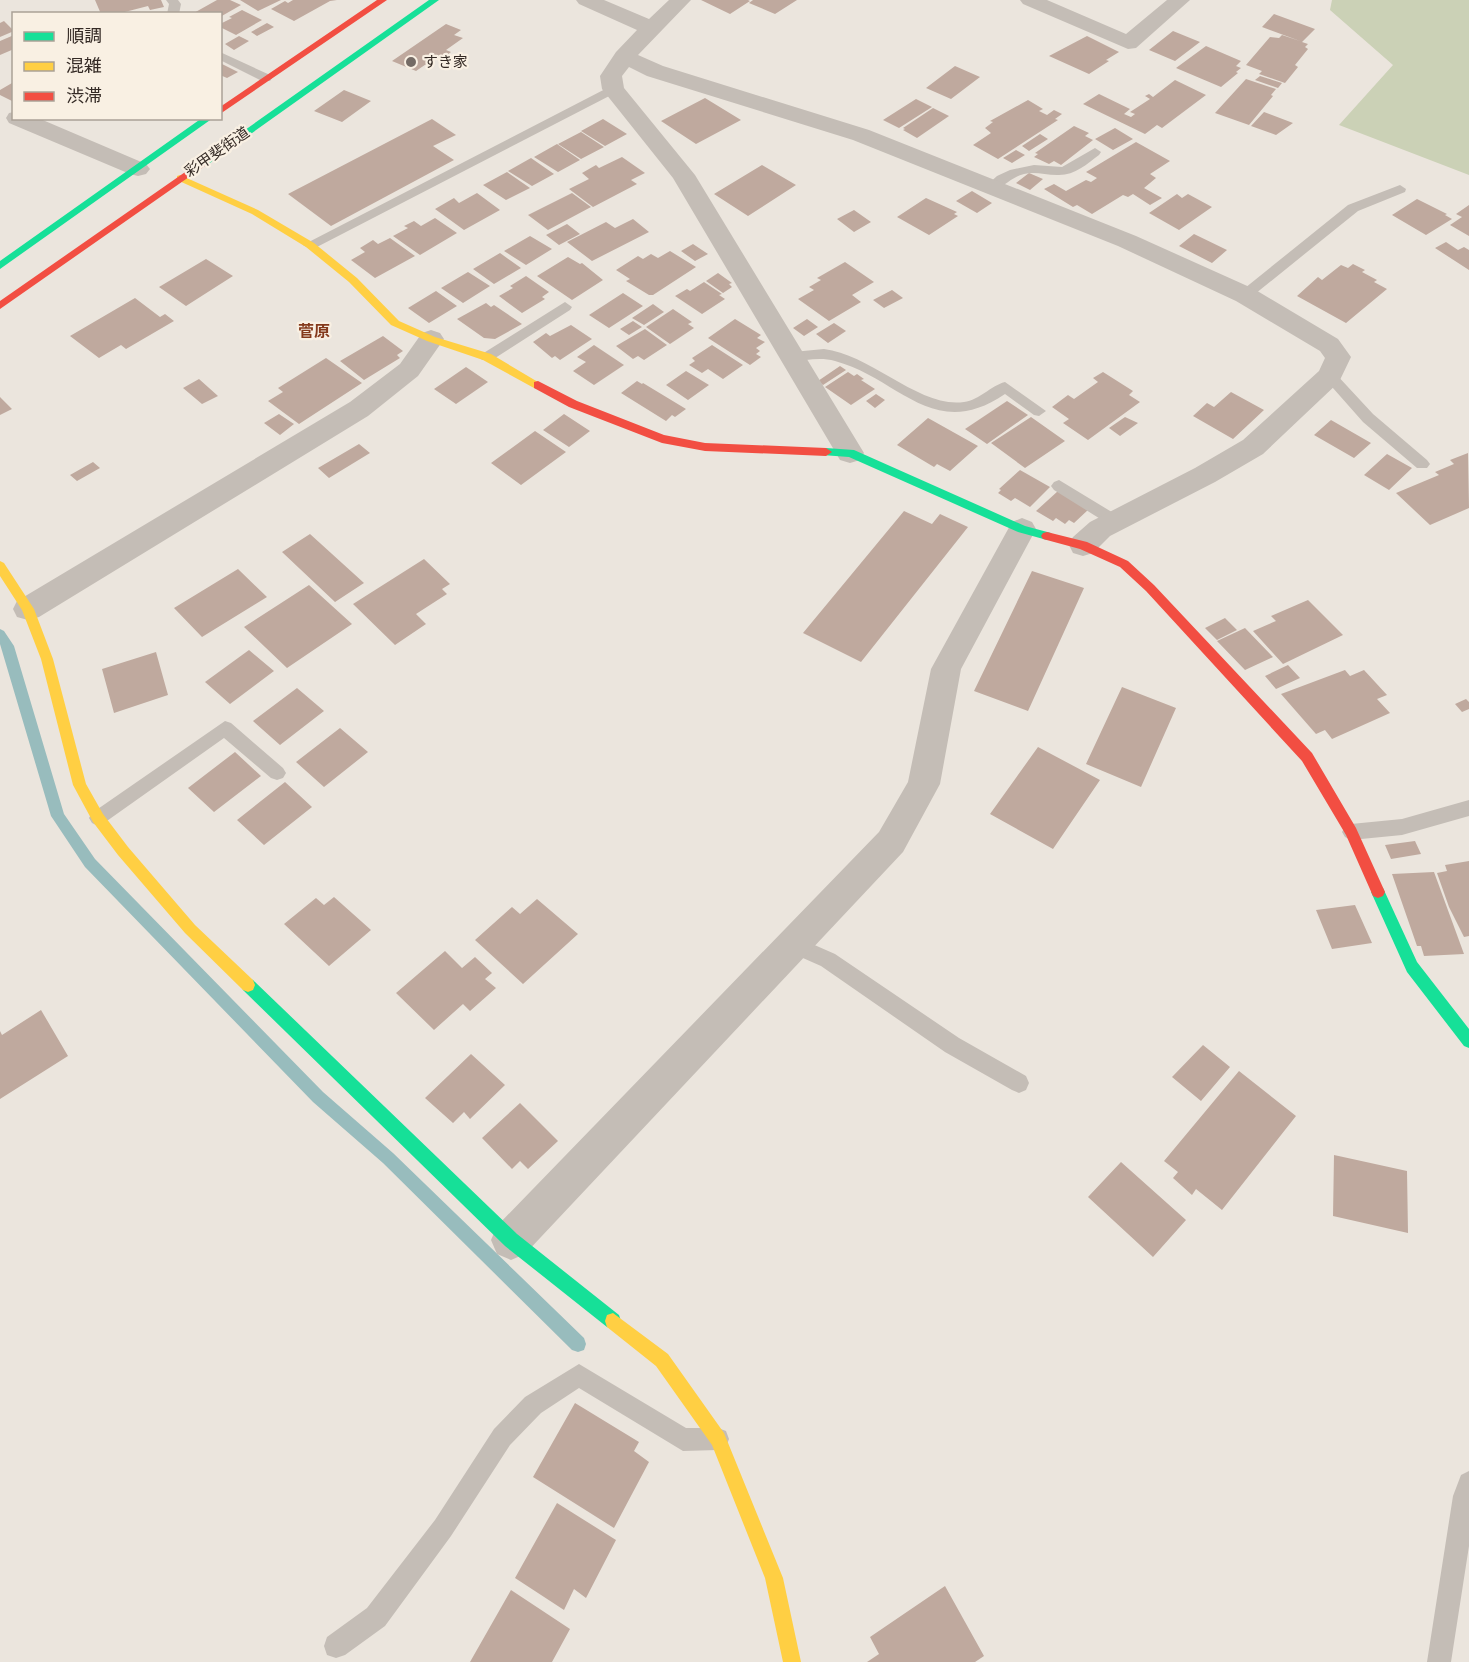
<svg xmlns="http://www.w3.org/2000/svg" width="1469" height="1662" font-family="Signika,'Noto Sans JP',sans-serif">
<style>
.green{fill:#cbd1b6}
.lines{fill:none;stroke-linecap:round;stroke-linejoin:round}
.stream{fill:#98bcbd;fill-rule:evenodd}
.building{fill:#bfa99e}
.lane{fill:#c4bdb6;fill-rule:evenodd}
.street{fill:#c4bdb6;fill-rule:evenodd}
.fast{fill:#16e098;fill-rule:evenodd}
.slow{fill:#ffcf43;fill-rule:evenodd}
.jam{fill:#f24e42;fill-rule:evenodd}
.poi-dot{fill:#746b65;stroke:#f9f0e3;stroke-width:2}
.labels{text-anchor:middle;dominant-baseline:central;stroke-width:4.5;stroke-linejoin:round;paint-order:stroke}
.far-poi-label{font-size:15px;fill:#342a25;stroke:#f9f0e3;text-anchor:start}
.far-street-label{font-size:15px;fill:#342a25;stroke:#f9f0e3}
.far-neighbourhood-label{font-size:16px;font-weight:bold;fill:#853a1c;stroke:#f9f0e3}
</style>
<rect width="100%" height="100%" fill="#ebe5dd"/>
<path class="green" d="M1332,0H1469V175L1339,125L1393,65L1330,10Z"/>
<g class="lines">
<path class="stream" d="M0,629L4,631L14,646L64,814L95,859L323,1092L393,1153L584,1338L586,1344L584,1350L578,1352L572,1350L383,1163L313,1102L85,867L51,816L0,644Z"/>
</g>
<path class="building" d="M95,0H161L164,7L150,10L148,6L117,14H101Z
M217,0H230L241,5L220,17V14H192Z
M240,0H281L258,11Z
M293,0H337L330,1L294,21L271,9L285,1L288,3Z
M701,0H748L750,1L730,14Z
M753,0H797L775,14L749,3Z
M242,10L262,20L236,35L220,27V24L232,18L229,17Z
M1274,14L1315,29L1302,42L1308,44L1305,47L1308,49L1295,65L1298,67L1285,83L1259,74L1262,71L1246,65L1270,37L1279,38L1282,35L1300,41L1262,27Z
M4,21L14,31L0,37V23Z
M267,23L274,27L257,36L251,32Z
M446,24L461,30L454,35L463,38L446,50L451,52L443,58L438,56L416,71L392,61Z
M1173,31L1200,42L1175,61L1149,50Z
M14,35V49L0,55V41Z
M239,36L249,41L234,50L225,44Z
M1087,36L1119,52L1106,60L1109,61L1089,74L1049,56Z
M1206,46L1241,61L1236,66L1241,68L1236,72L1238,73L1221,87L1176,68Z
M222,64L238,72L227,78L220,75Z
M955,66L980,77L951,99L926,88Z
M1260,76L1282,83L1278,88L1255,80Z
M1246,79L1276,89L1271,95L1273,96L1249,125L1215,113Z
M1175,80L1206,95L1162,128L1157,125L1145,134L1083,104L1099,94L1130,109L1124,114L1131,117L1135,114L1130,112L1150,99L1145,96L1149,94L1153,97Z
M12,83L14,84V102L0,95V90Z
M344,90L371,101L342,122L314,111Z
M705,98L741,120L696,144L661,121Z
M916,99L932,107L899,128L883,120Z
M1028,100L1043,109L1039,111L1047,115L1054,110L1062,114L1055,119L1058,120L998,159L973,145L991,133L985,128L993,122L990,121Z
M933,108L949,116L917,138L903,130L905,129L903,128Z
M1264,112L1293,123L1276,135L1251,126Z
M432,119L456,135L433,146L454,160L331,226L288,194Z
M603,119L627,134L605,146L581,131Z
M1074,126L1089,133L1085,136L1093,140L1061,165L1054,161L1049,164L1034,157L1038,154L1035,153Z
M1115,128L1133,139L1113,150L1095,139Z
M581,132L604,147L581,159L558,144Z
M1040,134L1048,139L1029,151L1022,146Z
M1136,142L1170,161L1150,174L1156,178L1144,188L1162,198L1150,205L1133,194L1128,197L1123,195L1092,214L1077,205L1073,207L1044,189L1054,184L1066,191L1086,180L1091,182L1097,178L1086,172Z
M557,144L580,160L558,172L534,157Z
M1016,150L1025,155L1012,163L1003,158Z
M622,157L645,173L631,180L637,184L593,207L569,189L589,179L582,173L596,165L599,168Z
M531,158L554,174L532,186L508,171Z
M762,165L796,185L748,216L714,194Z
M507,172L530,188L506,200L483,185Z
M1029,173L1043,179L1030,190L1016,183Z
M972,191L992,203L977,213L956,201Z
M477,193L500,210L464,230L435,209L454,198L459,203Z
M572,193L591,207L548,230L528,215Z
M1177,194L1182,198L1188,194L1212,207L1179,230L1149,213Z
M926,198L957,212L954,214L958,216L929,235L897,217Z
M1417,199L1447,214L1445,215L1452,219L1426,235L1392,215Z
M1469,205V236L1450,225L1462,217L1456,214Z
M854,210L871,222L854,232L837,219Z
M435,218L457,233L420,255L393,236L408,228L404,226L414,221L421,226Z
M633,219L649,232L592,261L567,242L606,222L615,228Z
M567,224L580,234L559,245L546,235Z
M1194,234L1227,250L1212,263L1179,246Z
M530,236L552,249L526,265L504,251Z
M390,238L415,256L375,278L351,260L365,252L360,248L373,240L378,244Z
M1446,242L1458,250L1464,247L1469,250V270L1435,248Z
M693,244L708,254L695,261L681,251Z
M670,251L696,267L653,295H649L626,281L630,279L616,270L638,256L643,259L651,254L658,258Z
M500,253L521,268L494,284L473,269Z
M568,257L580,264L582,263L603,280L572,300L537,276Z
M206,259L233,276L186,306L159,287Z
M845,262L874,282L852,295L861,302L829,321L798,299L814,290L809,287L821,280L817,278Z
M1353,264L1365,270L1362,272L1377,280L1374,282L1387,289L1346,323L1297,296L1318,277L1322,280L1341,265L1348,268Z
M468,272L490,286L463,303L441,288Z
M718,273L732,283L729,284L732,287L723,293L706,281Z
M526,276L549,292L542,297L545,299L522,313L499,296L513,288L510,286Z
M704,282L722,294L719,295L725,299L702,314L675,296L687,289L690,291Z
M892,290L903,298L884,308L873,300Z
M436,291L457,306L429,323L408,308Z
M623,293L643,306L609,328L589,315Z
M135,298L160,317L165,314L174,321L126,349L121,345L99,358L70,336Z
M486,303L491,307L494,305L522,324L495,339L484,338L457,319Z
M653,304L664,312L644,325L632,318Z
M673,309L692,322L688,324L694,328L670,344L646,327Z
M735,319L761,335L757,338L765,342L756,348L760,351L756,354L761,357L750,365L708,338Z
M807,319L818,327L804,336L793,328Z
M633,321L642,327L629,335L620,329Z
M834,323L846,331L828,343L816,334Z
M571,325L592,339L560,360L555,356L552,358L533,342L546,333L550,336Z
M645,329L667,345L644,360L638,356L633,359L616,346Z
M383,336L403,351L397,355L400,358L364,380L340,361Z
M594,345L624,365L594,385L573,371L586,362L577,357Z
M712,345L743,365L723,379L708,369L702,373L689,365L695,361L692,358Z
M326,358L362,383L299,424L268,401L283,392L278,388Z
M840,366L846,370L823,385L818,381Z
M466,367L488,382L456,404L434,389Z
M686,371L709,385L688,400L666,385Z
M848,372L854,376L857,374L864,379L861,380L875,389L851,405L825,387Z
M1103,372L1133,391L1129,395L1140,402L1088,440L1063,423L1069,419L1052,407L1068,395L1074,399L1098,382L1093,378Z
M199,379L218,396L202,404L183,388Z
M637,381L642,384L643,383L686,409L675,417L672,415L666,421L621,393Z
M1231,392L1264,410L1233,439L1193,416L1207,403L1214,407Z
M876,394L885,400L875,408L866,401Z
M0,397L12,409L0,415Z
M1007,401L1028,415L987,444L965,429Z
M279,414L294,424L280,435L264,423Z
M564,414L590,431L569,447L543,430Z
M1031,417L1065,441L1025,468L991,443Z
M1125,417L1138,423L1120,436L1109,428Z
M928,418L978,446L950,471L937,464L934,467L897,445Z
M1331,420L1371,443L1354,458L1314,435Z
M535,431L566,452L521,485L491,463Z
M359,444L370,453L329,478L318,468Z
M1468,453L1469,508L1430,525L1396,493L1439,475L1435,472L1454,464L1450,460Z
M1387,454L1412,468L1389,490L1364,475Z
M93,462L100,468L77,481L70,475Z
M1020,470L1050,487L1030,507L1015,498L1011,501L998,493L1001,490L999,489Z
M1058,491L1089,509L1074,523L1069,520L1065,524L1056,518L1053,521L1036,511Z
M904,511L932,524L940,514L968,527L861,662L803,633Z
M310,534L364,583L335,602L282,552Z
M424,559L450,584L442,589L447,594L416,614L426,624L395,645L353,604Z
M238,569L267,597L202,637L174,608Z
M1032,571L1084,588L1028,711L974,691Z
M309,585L352,624L287,668L244,627Z
M1308,600L1343,635L1283,664L1253,631L1276,621L1271,616Z
M1225,618L1237,630L1217,640L1205,628Z
M1245,628L1273,657L1245,670L1217,641Z
M249,650L274,671L230,704L205,682Z
M156,652L168,695L114,713L102,669Z
M1288,665L1300,678L1276,689L1265,676Z
M1345,670L1350,676L1364,670L1387,695L1377,699L1390,713L1332,739L1325,730L1316,734L1281,694Z
M1122,687L1176,708L1141,787L1086,764Z
M297,688L324,711L280,745L253,721Z
M1466,699L1469,702V709L1462,712L1455,704Z
M340,728L368,752L324,787L296,762Z
M1038,747L1100,780L1053,849L990,814Z
M235,752L261,776L214,812L188,788Z
M285,782L312,807L264,845L237,820Z
M1415,841L1421,854L1391,859L1385,845Z
M1469,861V936L1464,937L1449,907L1437,873L1447,871L1445,865Z
M1434,872L1464,954L1424,956L1421,946H1417L1392,874Z
M334,897L371,930L329,966L284,924L316,898L324,905Z
M537,899L578,934L523,984L475,940L512,907L520,914Z
M1355,905L1372,943L1332,949L1316,910Z
M445,951L462,968L475,957L492,973L485,979L496,988L470,1011L463,1004L434,1030L396,993Z
M41,1010L68,1056L0,1099V1031L2,1035Z
M1203,1045L1230,1067L1201,1101L1172,1077Z
M471,1054L505,1085L470,1119L464,1112L453,1123L425,1098Z
M1239,1071L1296,1116L1222,1210L1196,1189L1192,1195L1173,1178L1178,1172L1164,1161Z
M520,1103L558,1141L528,1169L520,1161L512,1169L482,1138Z
M1334,1155L1407,1171L1408,1233L1333,1216Z
M1121,1162L1186,1220L1153,1257L1088,1197Z
M575,1403L639,1442L634,1451L649,1462L614,1528L533,1477Z
M557,1503L616,1540L586,1598L574,1589L564,1610L515,1578Z
M945,1586L984,1656L975,1662H867L879,1654L870,1637Z
M511,1590L570,1629L552,1662H470Z"/>
<g class="lines">
<path class="lane" d="M166,0H178L181,4L179,14H167L169,4Z
M220,52L270,75L272,78L270,81H262L220,60Z
M613,85L617,86V92L315,248L310,249L303,245Z
M1095,148L1101,152L1099,155C1087,164 1074,176 1057,175C1045,175 1035,171 1024,174C1011,177 1002,189 990,192L984,188L997,176L1010,170L1034,165L1062,167Z
M1400,185L1406,189L1405,192L1358,211L1250,298H1240L1238,295L1240,292L1348,205Z
M565,302L572,307L570,310L492,360H482L480,357L482,354Z
M824,349C870,354 921,409 964,402C980,400 990,386 1005,382L1046,411L1039,416L1034,415L1005,394C933,443 899,378 835,361C821,357 806,360 793,362L786,357L793,352Z
M1330,371L1335,373L1373,414L1427,460L1430,464L1427,468H1417L1363,422L1325,379L1323,376Z
M1059,480L1120,517L1123,521L1120,525H1110L1054,490L1051,486L1054,482Z
M225,721L231,723L283,768L286,773L283,778L277,780L271,778L224,738L104,823L98,826L92,823L89,818L92,813Z
M1469,800V816L1402,835L1351,840L1345,837L1342,832L1345,827L1351,824L1402,819Z
M794,936L835,954L959,1038L1026,1076L1029,1083L1026,1090L1019,1093L1012,1090L945,1052L821,966L787,951L785,945L787,939Z
M579,1364L686,1428H718L726,1431L729,1439L726,1447L718,1450L683,1451L579,1388L541,1413L510,1445L451,1536L385,1626L345,1655L336,1658L327,1655L324,1646L327,1637L367,1608L435,1520L494,1429L525,1397Z
M1469,1471V1546L1451,1662H1427L1453,1496L1461,1475Z"/>
<path class="street" d="M576,0H604L649,19L669,0H691L638,55L663,66L869,130L1136,236L1254,289L1338,339L1351,357L1339,382L1263,454L1215,482L1110,536L1093,553L1083,556L1073,553L1069,545L1073,537L1090,522L1195,468L1243,440L1319,371L1325,358L1320,351L1236,301L1118,246L853,140L647,76L629,67L622,76L624,88L695,175L864,453L860,460L850,463L840,460L673,178L602,89L600,76L616,52L637,30L579,4Z
M1020,0H1047L1126,34L1167,0H1190L1136,48L1128,49L1023,4Z
M14,112V118H38L146,164L150,169L146,174L138,176L130,174L9,123L6,118L9,113Z
M431,330L440,333L444,339L418,376L368,416L39,617L28,620L17,617L13,609L17,601L350,402L400,364L422,333Z
M1022,518L1032,522L1036,529L961,669L940,784L903,852L525,1254L511,1260L497,1254L491,1240L497,1226L879,832L908,782L931,669L1012,522Z"/>
<path class="fast" d="M429,0H439L207,165H201V161Z
M202,118H213L0,269V261Z
M826,448L854,450L1025,526L1051,533L1053,536L1047,540L1018,532L849,457L822,455V449Z
M1378,886L1383,888L1417,962L1469,1029V1048L1464,1046L1407,972L1371,892L1373,888Z
M248,978L253,980L517,1234L619,1315L621,1321L619,1327L613,1329L607,1327L505,1246L243,990L241,985L243,980Z"/>
<path class="slow" d="M180,175L258,210L314,243L357,278L399,321L435,337L491,354L543,385L538,389L534,388L483,360L427,341L391,325L349,282L306,247L252,214L177,180V176Z
M0,561L4,563L34,609L53,659L86,784L103,814L128,847L195,925L253,980L255,985L253,990L248,992L243,990L185,933L118,855L93,822L73,785L41,659L22,610L0,576Z
M613,1313L668,1354L724,1433L783,1578L801,1662H783L765,1578L712,1445L656,1366L607,1327L605,1321L607,1315Z"/>
<path class="jam" d="M377,0H387L220,114V107Z
M201,161L209,163L0,309V301Z
M538,381L577,401L664,435L705,443L826,448L832,452L826,456L705,451L662,443L569,407L534,388V382Z
M1047,532L1087,542L1128,561L1154,585L1312,753L1356,828L1385,892L1383,896L1378,898L1373,896L1346,835L1302,761L1146,591L1120,567L1080,549L1043,539L1041,536L1043,533Z"/>
</g>
<circle class="poi-dot" cx="411" cy="62" r="6"/>
<g class="labels">
<g class="far-poi-label">
<text x="423" y="62">すき家</text>
</g>
<g class="far-street-label">
<text transform="translate(217 152) rotate(-35)">彩甲斐街道</text>
</g>
<g class="far-neighbourhood-label">
<text x="314" y="332">菅原</text>
</g>
</g>
<rect x="12" y="12" width="210" height="108" fill="#f9f0e3" stroke="#aaa197" stroke-width="1.5"/>
<rect x="24" y="32" width="30" height="9" fill="#16e098" stroke="#aaa197" stroke-width="1.5"/>
<text x="66" y="42" font-size="18" fill="#342a25">順調</text>
<rect x="24" y="62" width="30" height="9" fill="#ffcf43" stroke="#aaa197" stroke-width="1.5"/>
<text x="66" y="72" font-size="18" fill="#342a25">混雑</text>
<rect x="24" y="92" width="30" height="9" fill="#f24e42" stroke="#aaa197" stroke-width="1.5"/>
<text x="66" y="102" font-size="18" fill="#342a25">渋滞</text>
</svg>
